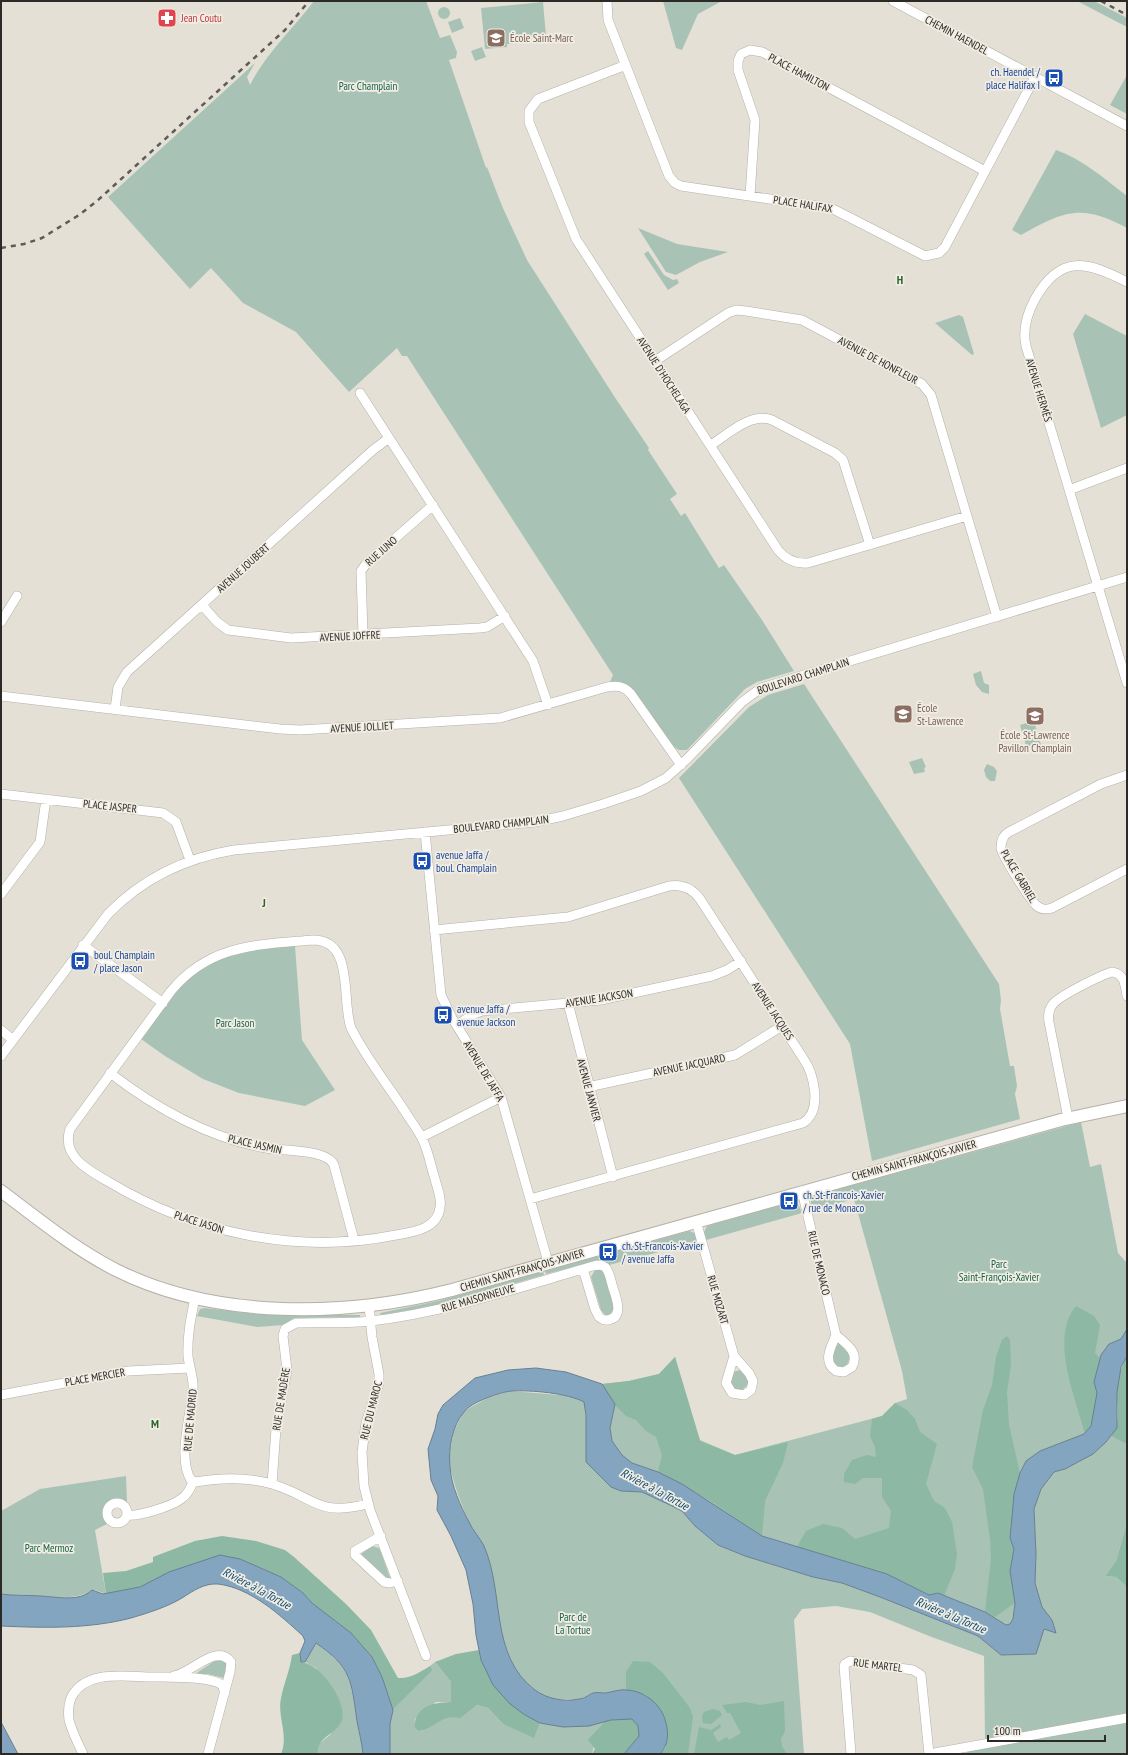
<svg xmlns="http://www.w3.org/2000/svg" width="1128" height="1755" font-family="'PT Sans Narrow',sans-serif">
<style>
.green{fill:#a8c3b6}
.forest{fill:#8cb8a4}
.water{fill:#83a5c0;stroke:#698092}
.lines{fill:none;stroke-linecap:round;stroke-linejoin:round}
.street-casing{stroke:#b4b0a7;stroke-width:10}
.secondary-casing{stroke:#b4b0a7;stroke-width:14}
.street{stroke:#fff;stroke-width:9}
.secondary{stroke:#fff;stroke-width:12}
.rail{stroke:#5e5b56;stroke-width:2.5;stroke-dasharray:5 5;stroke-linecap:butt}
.labels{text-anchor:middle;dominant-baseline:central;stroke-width:3.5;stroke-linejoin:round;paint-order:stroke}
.health-label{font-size:11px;fill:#be3a42;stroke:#f1ede3;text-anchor:start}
.street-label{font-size:11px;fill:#2c2a27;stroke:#f1ede3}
.education-label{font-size:11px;fill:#785e54;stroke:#f1ede3;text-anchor:start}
.transit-label{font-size:11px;fill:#164399;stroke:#f1ede3;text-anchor:start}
.park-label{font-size:11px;fill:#146146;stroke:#f1ede3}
.neighbourhood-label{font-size:12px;font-weight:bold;fill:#2c632f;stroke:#f1ede3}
.water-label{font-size:12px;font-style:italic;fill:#0b486d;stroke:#f1ede3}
</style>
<rect width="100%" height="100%" fill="#e4e0d6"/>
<path class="green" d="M314,1H426L440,38L450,35L457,52L456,58L449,60L486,168L487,167L502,206L527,260L614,396L649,448L648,450L677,494L670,499L681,516L685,513L719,568L724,565L762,620L794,671L757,682L745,689L687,750H679L673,746L634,691C627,683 621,681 610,682L613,675L407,356H402L397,348L349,392L296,332L243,303L211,268L190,289L108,197L255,63L247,77L250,85C266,53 293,29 314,1Z
M663,1H722L698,14L682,50L676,48Z
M1077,1H1094L1127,18V27Z
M543,2L546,36L528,38V42L507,44V47L485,49L481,8Z
M438 13a6 6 0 1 1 12 0a6 6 0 1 1-12 0Z
M460,18L464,28L452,33L448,22Z
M482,47L486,57L475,61L471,51Z
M1127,75V114L1110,105Z
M1056,150C1082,159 1105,179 1127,196V228C1081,203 1064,211 1021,235L1012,230Z
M638,228L677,244L728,252L700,262L676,275L666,272Z
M648,251L664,275L673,280L677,279L679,283L668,290L644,254Z
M1085,314L1127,336V415L1101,428L1073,334Z
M959,315L963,317L974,354L972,355L935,323Z
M981,671L984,683L989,685V694L982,692L976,685L973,674Z
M804,684L999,984L1001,1000L1000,1009L1010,1066H1014L1017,1086L1015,1094L1020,1119L872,1161L850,1044L679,778L749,707L768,695Z
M1034,721L1041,745L1027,749L1020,725Z
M922,758L926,767L924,768L925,772L914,774L909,762Z
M987,764L994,767L997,771L995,781H990L986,777L984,770Z
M295,946L302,1040L335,1090L305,1106L239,1093L203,1079L165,1056L141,1039C164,1007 186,970 225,957C248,949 272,948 295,946Z
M1081,1122L1090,1167L1101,1164L1118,1253L1127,1263V1329L1121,1339L1109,1344L1091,1426L1085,1434L1040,1451L1013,1619L1010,1624L1006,1625L985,1612L938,1593L929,1595L887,1574L762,1536L658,1472L632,1463L622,1455L612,1441L610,1428L614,1404L602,1384L629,1381L659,1374L675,1357L700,1440L735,1455L882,1416L895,1403L907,1399L902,1371L854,1199L811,1211V1198L813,1196Z
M794,1201L797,1202L802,1213L706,1240L704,1232L707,1226Z
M689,1231L695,1233L697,1242L609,1265L602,1261L604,1256L613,1254L612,1252Z
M601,1255L600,1260L546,1274L545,1271Z
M595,1270H601L604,1273L614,1307L611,1315L606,1316L601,1310L591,1277Z
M543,1271L544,1275L434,1306L381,1315L380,1313L438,1301Z
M204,1308L256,1314L360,1315V1317L294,1318L283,1325L257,1327L197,1316L200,1309Z
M839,1343L848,1353L850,1357L847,1365L842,1367L837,1366C830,1360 833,1349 839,1343Z
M740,1370L747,1378L749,1384L741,1391L733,1388L731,1381L733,1372Z
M511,1391L572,1396L584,1401L586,1415V1462L621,1491L642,1492L672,1506L682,1511L695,1526L718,1545L745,1556L813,1577L842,1583L880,1597L978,1636L1001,1655L1036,1654L1044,1628L1056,1633L1052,1620L1042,1607L1035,1583L1036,1554L1034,1509L1041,1489L1054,1472L1065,1469L1106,1442L1111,1436L1127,1443V1523L1116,1561L1105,1576L1116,1577L1127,1587V1715L985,1741L984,1656L929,1636L870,1612L836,1606L802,1609L794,1620L804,1754H660L666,1747L626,1690L601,1693L595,1692L580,1699H550L536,1691L521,1678L512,1664L504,1643L499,1623L492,1571L483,1545L469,1523L458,1495L450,1469V1449L454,1431L464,1411L489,1397Z
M126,1476L127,1502L115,1498L106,1503L102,1514L107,1524L95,1530L106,1594L95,1590C76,1599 62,1598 42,1596C29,1594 15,1596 1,1594V1511L40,1489Z
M372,1546L379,1548L381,1552L390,1578H387L361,1554Z
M316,1643C352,1670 350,1678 357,1721C359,1732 362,1743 363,1754H317L320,1743L331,1734L316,1668L305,1662Z
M219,1658L227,1664L224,1678L207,1674H195Z
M435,1662L451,1682V1702H436L415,1719L414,1727L418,1731C429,1731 437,1721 448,1718C452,1716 457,1718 461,1718L477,1705L488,1708L503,1724L534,1737L540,1723C563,1727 583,1728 605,1721L598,1729L592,1754H390V1724L393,1710L433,1670L430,1666Z
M1127,1722V1754H966L968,1751Z"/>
<path class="forest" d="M1076,1306L1094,1316L1100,1325L1095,1353L1100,1358L1094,1382L1097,1393L1096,1406L1091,1426L1085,1434C1076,1399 1049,1338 1076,1306Z
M1007,1336L1010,1340L1011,1365L1007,1392L1009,1425L1020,1473L1014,1494L1010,1538L1014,1549L1010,1571L1015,1603L995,1617L985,1612L991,1559L990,1539L983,1489L972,1467L983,1410L992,1385L996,1357L1002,1340Z
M1127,1356V1443H1125L1111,1436C1121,1422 1117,1409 1117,1393C1117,1380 1121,1367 1127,1356Z
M675,1357L700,1441L735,1455L788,1442L783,1463L765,1501L762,1536L709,1500L658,1472L662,1455L656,1437L646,1431L636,1420L626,1416L611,1401L602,1384L629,1381L659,1374Z
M895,1403L907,1410L915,1419L920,1432L937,1444L926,1484L934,1501L945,1508L952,1522L957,1554L955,1569L944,1596L938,1593L929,1595L887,1574L797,1547L806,1531L823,1524L842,1528L855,1539L889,1528L891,1511L882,1497V1478H863L855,1484L844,1482V1474L852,1460L867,1455L876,1457L875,1447L870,1436L872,1419L882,1416Z
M1127,1523V1587L1116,1577L1105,1576L1116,1561Z
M222,1536L256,1541L285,1550L294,1557L346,1604L371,1630L398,1678C410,1679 420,1672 430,1666L433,1670L393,1710L382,1677L372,1657L351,1633L312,1603L303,1593L281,1577L240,1559L154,1581L140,1587L106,1594L103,1573L126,1571L153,1562V1557L195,1541Z
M479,1650L481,1660L525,1715L540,1723L534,1738L503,1724L488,1708L477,1705L461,1718C457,1718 452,1717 448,1718C437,1721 429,1731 418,1731L414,1727C417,1705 432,1703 451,1702V1682L435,1662L456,1654Z
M300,1653L301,1662C321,1664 347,1701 342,1720C338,1731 327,1734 321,1742C319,1745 318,1751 317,1754H281C289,1735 277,1717 281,1698C284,1683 290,1670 292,1655Z
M633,1661L650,1662L663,1673L690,1708L693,1717L688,1754H660L666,1747L647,1695L626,1690V1672Z
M784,1701L785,1731L781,1739L782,1746L787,1754H694L699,1727L711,1730L720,1724L721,1727L713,1733L718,1742L727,1737L729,1740L741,1733L730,1713H727L722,1705L746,1702L760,1705Z
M713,1709L720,1711L722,1715L711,1724L703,1723L702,1716L704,1712Z
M621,1719H632L638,1726L639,1736L624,1754H592L595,1749L588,1740L605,1721Z"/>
<path class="water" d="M1127,1329V1356L1121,1367L1117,1392V1428L1106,1442L1093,1454L1065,1469L1054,1472L1041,1489L1034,1509L1036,1554L1035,1583L1042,1607L1052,1620L1056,1633L1044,1629L1036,1654L1001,1655L978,1636L880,1597L842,1583L813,1577L745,1556L718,1545L695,1526L682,1511L672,1506L642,1492L621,1491L611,1487L586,1462V1415L584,1402C568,1393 530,1390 512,1391C500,1392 471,1402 464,1412C452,1426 448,1449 450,1467C451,1485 461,1507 469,1522C473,1531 480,1538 484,1546C505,1594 489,1655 535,1690C547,1699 564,1702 579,1699C584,1699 588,1695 593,1693C597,1692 601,1693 605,1693C612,1692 620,1689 627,1690C645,1691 662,1705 666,1723C669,1735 668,1745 660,1754H624L639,1736L638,1726L632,1719L611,1720L589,1726L563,1727L540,1723L525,1715L510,1704L493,1685L481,1660L476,1635L473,1604L466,1570L451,1536L437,1510L438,1496L431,1480L428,1449L435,1429L438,1414L443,1405L475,1378L508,1370L536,1368L566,1372L602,1384L615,1404L610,1428L612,1441L622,1455L632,1463L658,1472L682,1484L762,1536L887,1574L929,1595L938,1593L985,1612L1006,1625L1010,1624L1013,1619L1015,1603L1010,1571L1014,1549L1010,1538L1012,1517L1014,1494L1020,1473L1026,1461L1040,1451L1084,1434L1091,1426L1097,1393L1094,1382L1101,1355L1109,1344L1121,1339Z
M220,1555L240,1559L281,1577L303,1593L312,1603L351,1633L372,1657L382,1677L393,1710L390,1724V1754H363C362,1743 359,1732 357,1721C351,1680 352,1668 316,1643L305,1662H301L300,1653L305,1641L303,1636C280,1615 251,1588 218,1584C204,1583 193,1591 182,1598C167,1607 148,1613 131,1618C89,1629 44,1628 1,1626V1594C15,1596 28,1595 41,1596C57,1597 80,1602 92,1590L103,1594L140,1587L169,1572Z
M1,1722L18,1754H1Z"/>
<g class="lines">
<g class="street-casing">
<path id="street" d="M607,1L608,20L669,176L675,183L681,186L831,208L925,256L939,253L945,247L1035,77
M893,1L1127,126
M626,65L538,99L529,111V122L576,239L778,550C786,560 795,564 808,563L967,516
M750,196L755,120L738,70V61L741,54L750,50L762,52L985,171
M1127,282C1087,261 1060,254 1035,299C1027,314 1022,329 1026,346L1127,683
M655,361L728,313L736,310L746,311L802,320L922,384L931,395L997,617
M360,393L533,661L548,705
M711,445C728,434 751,412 772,420L835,453L843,460L870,545
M1069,490L1127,468
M202,605L217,622L228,630L291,638L480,628L487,627L505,616
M1,622L17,596
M363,635L361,571L366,564L433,505
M1,696L280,729L300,730L500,718L607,687C617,685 624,686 631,694L681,765
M115,709L118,687L127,672L373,450L389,438
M1127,775L1101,784L1009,832C1003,835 1001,841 1001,848C1002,855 1031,902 1037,906C1042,910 1046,910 1052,908L1127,869
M1,794L163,813L176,822L190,860
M425,832L441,995L452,1018L501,1097L548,1262
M1,894L40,842L46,799
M434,930L568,917L669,886C682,884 692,888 700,899L803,1058C814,1074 823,1110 803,1123L530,1199
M313,940C355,940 341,1000 351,1028C366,1058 388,1085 406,1113C412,1123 420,1132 424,1143C429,1154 431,1167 435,1179C437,1188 442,1198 440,1207C438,1229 413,1232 396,1235C297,1255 194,1233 109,1182C88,1170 61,1156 70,1129L171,991C210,944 257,945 313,940Z
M83,945L163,1003
M568,1003L613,1177
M457,1025L474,1014L482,1011L601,1000L712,976L727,970L741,961
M1,1030L13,1040
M1,1056L108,914C142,879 185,858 234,850L535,822L563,816L603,804L641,791L666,778L687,759L742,702L761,688L1127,577
M110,1073C157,1109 208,1138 266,1148C283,1151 327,1149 334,1165L354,1240
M588,1087L735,1055L782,1026
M1068,1118L1049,1022C1048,1016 1049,1009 1053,1004C1059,996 1101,975 1112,972C1125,974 1125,985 1127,996
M422,1137L501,1097
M802,1191L836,1335
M696,1221L734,1356
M195,1298C191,1317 187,1336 188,1356C189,1367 194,1378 193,1389C191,1414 177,1458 191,1480L196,1482C220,1478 248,1477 272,1484C315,1497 317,1517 367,1504
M369,1305L372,1337L379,1374V1383L366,1423L362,1452L364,1486L370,1510L426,1656
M836,1335C846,1344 860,1352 852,1367L844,1372L836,1371C822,1362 831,1347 836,1335Z
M734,1356L749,1373L753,1381L751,1390L744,1395L732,1393L726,1383Z
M1,1395L128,1371L190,1368
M272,1484L276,1429L287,1370L283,1336L285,1329L296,1323C321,1322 346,1324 371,1321C447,1312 520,1287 593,1266C597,1265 601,1264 605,1267C610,1272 611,1282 613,1288C617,1300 625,1320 604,1320L599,1317L595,1309L583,1269
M107 1513a10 10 0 1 1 20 0a10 10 0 1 1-20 0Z
M127,1515C138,1517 172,1506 181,1499C187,1495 191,1488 193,1481
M381,1536L355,1551V1555L384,1582L390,1583L398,1581
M174,1676C193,1672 217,1643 231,1662L230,1672L208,1754
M83,1754C78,1743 72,1732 69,1720C68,1712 68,1704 72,1696C87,1669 127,1677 153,1677C168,1677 211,1676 222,1685L225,1693
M851,1754L844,1666L845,1664L850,1661L913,1670L921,1675L929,1754
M929,1754L1127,1718"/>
</g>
<g class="secondary-casing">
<path id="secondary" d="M1,1191C38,1219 75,1249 116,1270C216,1320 345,1317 452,1290L1061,1120L1127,1106"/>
</g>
<use href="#street" class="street"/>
<use href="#secondary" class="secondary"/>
<path class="rail" d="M1101,1L1127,15
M1,248L24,244L42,238L79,215L97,201L285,30L309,1"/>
</g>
<defs>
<g id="pharmacy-square" transform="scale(1)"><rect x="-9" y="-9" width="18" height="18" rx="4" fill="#e0444e" stroke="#f1ede3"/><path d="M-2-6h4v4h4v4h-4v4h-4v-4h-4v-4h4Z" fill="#fff"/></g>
<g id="school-square" transform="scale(1)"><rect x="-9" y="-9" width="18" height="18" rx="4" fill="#8d6e63" stroke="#f1ede3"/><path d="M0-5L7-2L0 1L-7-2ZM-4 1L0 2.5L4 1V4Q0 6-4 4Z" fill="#fff"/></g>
<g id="bus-square" transform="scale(1)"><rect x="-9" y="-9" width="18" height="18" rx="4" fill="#1a4fb4" stroke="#f1ede3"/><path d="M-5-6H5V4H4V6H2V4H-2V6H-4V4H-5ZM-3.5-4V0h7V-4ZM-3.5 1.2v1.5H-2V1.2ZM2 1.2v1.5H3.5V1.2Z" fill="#fff"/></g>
</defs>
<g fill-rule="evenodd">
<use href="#pharmacy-square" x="167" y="18"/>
<use href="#school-square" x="496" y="38"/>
<use href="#bus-square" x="1054" y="78"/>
<use href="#school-square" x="903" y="714"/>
<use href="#school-square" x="1035" y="716"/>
<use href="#bus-square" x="422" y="861"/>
<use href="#bus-square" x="80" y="961"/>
<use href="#bus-square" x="443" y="1015"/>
<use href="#bus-square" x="789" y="1201"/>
<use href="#bus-square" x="608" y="1252"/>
</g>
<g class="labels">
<g class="health-label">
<text x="181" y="18">Jean Coutu</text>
</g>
<g class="street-label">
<text transform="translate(957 35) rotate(28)">CHEMIN HAENDEL</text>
<text transform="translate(799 72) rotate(28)">PLACE HAMILTON</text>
<text transform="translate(803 204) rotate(9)">PLACE HALIFAX</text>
<text transform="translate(878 360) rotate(28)">AVENUE DE HONFLEUR</text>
<text transform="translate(664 375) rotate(57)">AVENUE D'HOCHELAGA</text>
<text transform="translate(1039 390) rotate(73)">AVENUE HERMÈS</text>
<text transform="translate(381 551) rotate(-42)">RUE JUNO</text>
<text transform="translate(243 568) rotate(-42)">AVENUE JOUBERT</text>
<text transform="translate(350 636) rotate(-3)">AVENUE JOFFRE</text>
<text transform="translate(803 676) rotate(-18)">BOULEVARD CHAMPLAIN</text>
<text transform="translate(362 727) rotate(-3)">AVENUE JOLLIET</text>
<text transform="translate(110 806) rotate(6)">PLACE JASPER</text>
<text transform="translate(501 824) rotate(-6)">BOULEVARD CHAMPLAIN</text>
<text transform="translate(1019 876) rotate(59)">PLACE GABRIEL</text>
<text transform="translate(599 998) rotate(-9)">AVENUE JACKSON</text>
<text transform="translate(773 1011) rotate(57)">AVENUE JACQUES</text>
<text transform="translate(689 1065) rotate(-12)">AVENUE JACQUARD</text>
<text transform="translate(484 1071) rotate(59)">AVENUE DE JAFFA</text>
<text transform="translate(589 1090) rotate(75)">AVENUE JANVIER</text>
<text transform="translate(255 1144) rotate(13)">PLACE JASMIN</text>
<text transform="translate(914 1160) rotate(-15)">CHEMIN SAINT-FRANÇOIS-XAVIER</text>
<text transform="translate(199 1222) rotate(18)">PLACE JASON</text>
<text transform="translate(819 1263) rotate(77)">RUE DE MONACO</text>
<text transform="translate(522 1270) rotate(-16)">CHEMIN SAINT-FRANÇOIS-XAVIER</text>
<text transform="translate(478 1298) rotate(-16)">RUE MAISONNEUVE</text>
<text transform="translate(718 1300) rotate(74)">RUE MOZART</text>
<text transform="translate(95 1377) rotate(-10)">PLACE MERCIER</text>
<text transform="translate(281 1399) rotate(-81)">RUE DE MADÈRE</text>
<text transform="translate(371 1410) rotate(-76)">RUE DU MAROC</text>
<text transform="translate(190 1420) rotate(-85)">RUE DE MADRID</text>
<text transform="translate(878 1665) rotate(7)">RUE MARTEL</text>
</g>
<g class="education-label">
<text x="510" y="38">École Saint-Marc</text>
<text x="917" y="708">École<tspan x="917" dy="13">St-Lawrence</tspan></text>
<text x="1035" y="735" text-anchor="middle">École St-Lawrence<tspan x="1035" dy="13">Pavillon Champlain</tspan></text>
</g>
<g class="transit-label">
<text x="1040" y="72" text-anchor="end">ch. Haendel /<tspan x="1040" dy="13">place Halifax I</tspan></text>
<text x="436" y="855">avenue Jaffa /<tspan x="436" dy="13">boul. Champlain</tspan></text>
<text x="94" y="955">boul. Champlain<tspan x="94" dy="13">/ place Jason</tspan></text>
<text x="457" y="1009">avenue Jaffa /<tspan x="457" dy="13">avenue Jackson</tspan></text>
<text x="803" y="1195">ch. St-Francois-Xavier<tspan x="803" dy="13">/ rue de Monaco</tspan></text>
<text x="622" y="1246">ch. St-Francois-Xavier<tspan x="622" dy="13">/ avenue Jaffa</tspan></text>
</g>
<g class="park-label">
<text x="368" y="86">Parc Champlain</text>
<text x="235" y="1023">Parc Jason</text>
<text x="999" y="1264">Parc<tspan x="999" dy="13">Saint-François-Xavier</tspan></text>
<text x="49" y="1548">Parc Mermoz</text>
<text x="573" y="1617">Parc de<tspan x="573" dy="13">La Tortue</tspan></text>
</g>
<g class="neighbourhood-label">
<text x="900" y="279">H</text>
<text x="264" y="902">J</text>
<text x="155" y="1423">M</text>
</g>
<g class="water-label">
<text transform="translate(655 1489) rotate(28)">Rivière à la Tortue</text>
<text transform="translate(257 1588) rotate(28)">Rivière à la Tortue</text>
<text transform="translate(951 1615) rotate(23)">Rivière à la Tortue</text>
</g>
</g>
<rect width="1128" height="1755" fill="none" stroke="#2c2a27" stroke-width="4"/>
<path d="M988 1735v6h117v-6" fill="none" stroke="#2c2a27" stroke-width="2"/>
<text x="994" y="1735" font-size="12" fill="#2c2a27" stroke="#f1ede3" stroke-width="3" paint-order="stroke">100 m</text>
</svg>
